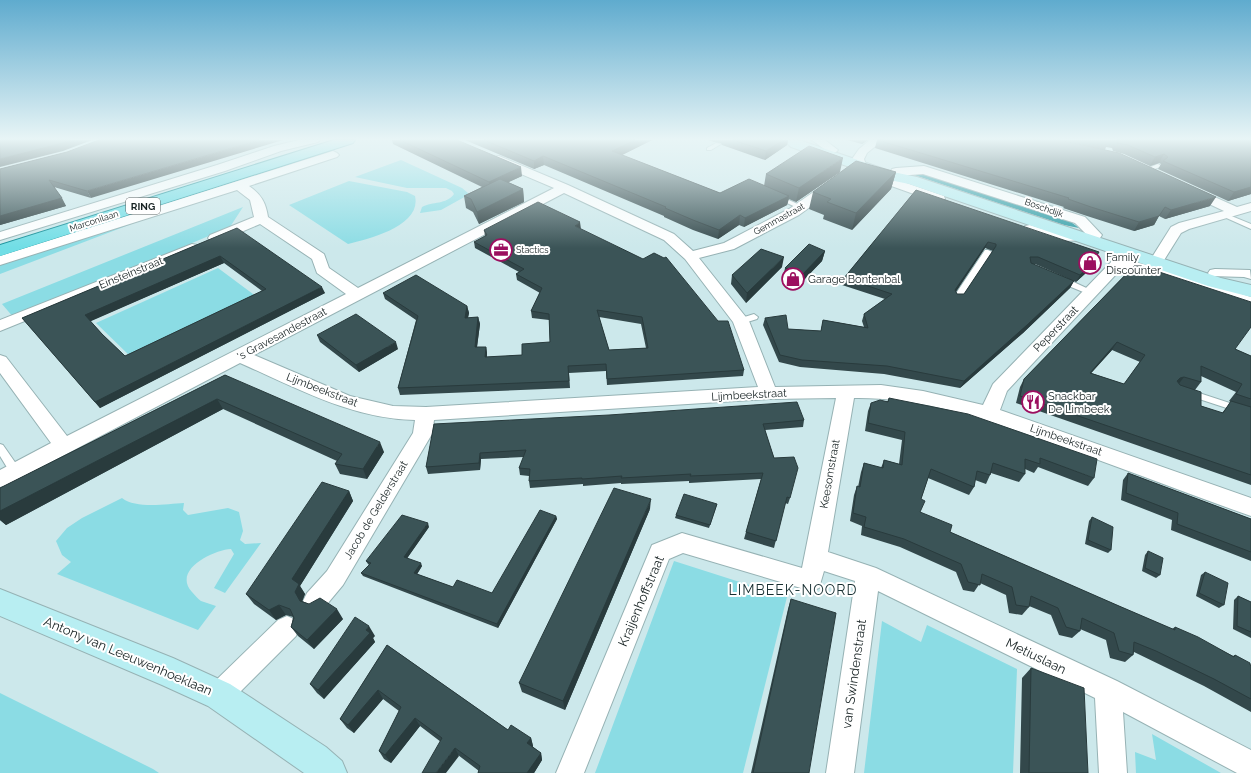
<svg xmlns="http://www.w3.org/2000/svg" width="1251" height="773" font-family="Raleway,sans-serif">
<style>
.green{fill:#8bdce4}
.water{fill:#329ea7}
.lines{fill:none;stroke-linecap:round;stroke-linejoin:round}
.lane-casing{stroke:#96b2b4;stroke-width:2}
.street-casing{stroke:#96b2b4;stroke-width:2}
.secondary-casing{stroke:#96b2b4;stroke-width:2}
.primary-casing{stroke:#148e97;stroke-width:2}
.lane{fill:#fff;fill-rule:evenodd}
.street{fill:#fff;fill-rule:evenodd}
.secondary{fill:#b8eef2;fill-rule:evenodd}
.primary{fill:#71dee6;fill-rule:evenodd}
.wall{fill:#33484b;fill-rule:evenodd}
.shaded-wall{fill:#293b3d}
.building{fill:#3b5457;stroke:#293b3d;fill-rule:evenodd}
.labels{text-anchor:middle;dominant-baseline:central;stroke-width:4;stroke-linejoin:round;paint-order:stroke}
.far-street-label{font-size:9px;fill:#172223;stroke:#fff}
.far-poi-label{font-size:9px;fill:#172223;stroke:#fff;text-anchor:start}
.shield{fill:#fff;stroke:#5d6465;stroke-width:1}
.shield-label{font-size:10px;font-weight:bold;fill:#172223}
.poi-label{font-size:11px;fill:#172223;stroke:#fff;text-anchor:start}
.street-label{font-size:11px;fill:#172223;stroke:#fff}
.near-street-label{font-size:13px;fill:#172223;stroke:#fff}
.near-neighbourhood-label{font-size:14px;letter-spacing:1px;fill:#172f31;stroke:#fff}
</style>
<rect width="100%" height="100%" fill="#cce8eb"/>
<path class="green" d="M401,160L462,188L468,193V195L441,210L420,213L422,207C433,201 446,205 454,194L452,191L446,188H407L355,177Z
M349,181L407,192L415,196C422,226 369,239 348,244L289,205Z
M243,207L230,227L14,318L2,304Z
M171,209L0,274V264Z
M218,268L257,297L132,358L96,323Z
M122,498C136,509 166,504 184,503L183,510L188,515L228,508L239,512L243,531L240,540L245,544L261,543L225,593L214,588L234,554L231,549C213,550 172,570 192,592C195,595 198,599 201,601C206,603 211,604 216,606L198,630L57,574L71,562L62,555L56,541L67,528L82,518Z
M674,561L787,597L743,773H595Z
M882,621L921,642L927,625L1017,669L1013,773H864Z
M0,693L153,769L159,773H0Z
M1152,734L1221,773H1136L1135,752L1156,760Z"/>
<path class="water" d="M920,172L926,175L1067,219L1079,228L1064,225L908,173Z"/>
<g class="lines">
<g class="lane-casing">
<path id="lane" d="M716,143L721,144L711,150H707V148Z
M1158,164L1161,166L1160,167L1146,172L1143,170Z
M778,195L804,207L805,208L800,209L776,198L775,197Z
M1224,213L1251,224V229L1222,216L1221,215Z
M985,250H988L992,252L960,300H954L953,298Z
M1059,278H1065L1095,292L1091,294H1088L1059,282Z
M754,314L758,317L757,319L741,324L737,321L738,319Z
M1190,390L1251,410V416L1187,395L1185,393L1187,391Z
M0,444L3,445L19,468L20,471L19,474L15,475L11,474L0,456Z"/>
</g>
<g class="street-casing">
<path id="street" d="M299,140H320L318,142L281,151L225,171L0,240V232L217,165L274,146Z
M812,140H825L838,150L836,152H828Z
M870,140H883L867,153L864,159L866,165L864,168L799,215L734,249L699,258L749,321L775,387L881,385L923,391L983,405L993,384L1114,259L1119,258L1171,271L1251,297V307L1163,278L1122,268L1007,391L1000,410L1251,498V516C1185,493 1120,467 1054,444C989,420 924,397 854,398L828,552L876,568L1117,681L1251,750V773H1237L1123,712L1127,773H1099L1095,698L878,591L854,773H826L855,581L824,571L819,588L811,591L683,553L669,559L584,773H556L652,545L682,533L802,568L836,398L769,399L434,420L432,434L343,585L323,609L315,612L307,609L303,601L307,593L327,571L413,433L415,420C352,419 297,388 240,363L7,485L0,487V470L51,443L0,373V355L6,357L67,436L346,294L317,273L312,259L260,224L220,241L215,242L210,241L208,238L210,235L254,217L250,200L237,190L0,265V256L333,151L337,153L339,155L337,157L249,186C261,194 266,203 268,217L324,254L329,268L358,288L554,188L495,163L493,160L495,157L499,156L568,185L674,234L693,251L724,243L789,209L854,164L852,159L859,149ZM564,193L664,240L685,259L733,322L758,387L426,407L393,406L350,396L254,355Z
M924,166L1085,217L1102,235L1100,238C1089,241 1083,230 1075,223L923,174L896,176L892,175L890,172L892,169L896,168Z
M870,174L889,177L944,196L945,199L944,202L939,203L883,183L866,181L864,178L866,175Z
M1192,187L1237,207L1251,203V211L1189,229L1181,233L1161,265L1156,266L1151,265L1149,262L1171,227L1179,223L1224,211L1188,194L1186,191L1188,188Z
M1030,225L1053,232L1082,233L1084,236L1082,239C1062,244 1044,238 1025,232L1023,229L1025,226Z
M192,244L197,245L199,248L197,251L0,331V320Z
M1215,269L1250,270L1251,279L1244,277L1210,276L1208,273L1210,270Z
M287,616L296,620L299,628L296,636L228,704L219,708L210,704L206,695L210,686L278,620Z"/>
</g>
<g class="secondary-casing">
<path id="secondary" d="M784,140H799L893,172L917,177L1221,278L1251,285V297L1208,286L909,184L885,179L791,147Z
M0,589L173,658L230,684L326,747L342,761L347,773H304L208,706L162,685L0,616Z"/>
</g>
<g class="primary-casing">
<path id="primary" d="M334,140H355L353,143L0,256V245Z"/>
</g>
<use href="#lane" class="lane"/>
<use href="#street" class="street"/>
<use href="#secondary" class="secondary"/>
<use href="#primary" class="primary"/>
</g>
<path class="wall" d="M392,140H457L522,176L508,182L523,189L524,202L479,224L473,212L466,208L464,196L482,187L393,144Z
M465,140H652L622,155L720,193L764,186L766,174L840,172L796,202L789,199L787,205L744,227L739,225L718,239L693,230L664,217V216L544,165L534,169Z
M708,140H788L787,145L765,160L722,145L721,143L714,142Z
M847,140H868L862,144Z
M877,140L1210,206L1165,219L1159,216L1154,225L1134,231L1087,216L1063,208L1064,207L875,148Z
M1060,140H1251V194L1228,201L1158,169L1161,164L1159,163L1150,166L1124,154L1113,151L1112,148L1106,147L1105,150Z
M67,152L91,198L54,187L66,206L0,225V169Z
M896,172L891,189L852,230L823,219L824,215L809,209L813,192Z
M916,190L1087,272L1076,282L1035,264H1032L1074,281L1070,288L1023,333L960,388L884,374L800,367L779,362L763,325L765,318L788,329L821,331L823,320L864,327L862,321L864,314L885,299L842,285L844,278ZM985,248L993,251L964,294H957L956,292Z
M237,228L325,293L100,408L22,318ZM224,263L262,291L125,356L102,334L90,321Z
M581,229L744,370L743,376L607,385L606,371L569,373L570,388L400,395L398,388L416,320L385,299L383,293L467,306L469,313L468,318L478,317L480,324L477,347H486L487,353V357L522,355L550,342L549,320L532,318L531,311L540,293L517,280L516,274L519,272L475,248L474,242L485,236L484,230ZM599,317L641,324L646,348L609,350Z
M825,251L822,261L800,284L783,278L785,268Z
M1134,266L1235,349L1251,356V485L1016,403L1020,387L1024,379ZM1112,350L1140,362L1124,384L1091,373ZM1201,376L1236,392L1229,401L1231,402L1222,413L1201,406L1195,390L1201,382Z
M782,267L746,303L731,284L732,275Z
M317,335L398,349L359,372L320,342Z
M225,375L384,452L367,479L340,474L335,464L337,461L223,409L6,525L0,520V488Z
M889,398L1094,478L1088,486L1038,467L1034,473L1025,469V474L1019,482L991,473L990,475L986,484L975,480L974,487L969,495L928,478L921,499L920,512L950,532L1119,606L1172,629L1175,627L1233,656L1235,655L1251,665V712L1204,686L1134,652L1133,655L1125,662L1110,658L1106,640L1080,629V631L1072,638L1059,635L1051,615L1029,606V607L1022,615L1009,613L1006,595L980,583L974,592L963,590L956,572L900,547L861,535L862,526L850,521L854,495L857,486L858,487L861,472L864,463L881,468L884,460L899,464L902,440L865,431L868,411L871,403L888,401Z
M804,420L803,427L765,430L774,458L790,498L788,504L785,503L774,548L744,539L761,479L689,483V481L621,484V483L583,486V484L530,488L529,481V476L520,475L519,468L524,457L481,459L480,470L428,474L426,467L434,424Z
M1128,473L1251,519V561L1171,530L1172,520L1121,500L1123,480Z
M349,491L353,501L300,586L305,594L302,601L309,604L343,619L314,649L298,636L291,627L293,617L286,615L276,620L254,604L246,594Z
M717,504L709,528L675,518L676,515Z
M650,509L565,710L522,692L519,683Z
M556,516L557,519L498,628L363,576L361,573L369,565L368,564L366,561L429,527L407,558L422,566L417,574L453,587L492,593Z
M1092,517L1111,550L1108,553L1085,544L1089,521Z
M1148,551L1160,575L1156,578L1142,571L1145,555Z
M1205,572L1224,605L1219,608L1196,596L1201,575Z
M1238,596L1251,602V638L1233,629L1234,600Z
M791,599L809,773H751L788,609Z
M375,636L373,638L375,642L324,699L317,693L310,684Z
M387,645L508,730L531,738L533,746V747L541,753L542,760L534,773H478L479,771L420,726L391,763L384,759L379,751L399,711L383,699L354,733L347,728L340,719Z
M1031,668L1088,773H1020L1022,678Z"/>
<path class="shaded-wall" d="M70,140H92L63,151L0,167V159Z
M259,140H283L91,198L87,191Z
M635,140H652L612,160V151Z
M783,140H788L787,145L765,160L766,151Z
M863,140H868L862,144Z
M1164,154L1159,163L1150,166L1155,157Z
M543,156L544,165L534,169V161Z
M843,158L840,172L796,202L799,188Z
M521,167L522,176L490,191L489,182Z
M896,172L891,189L852,230L856,213Z
M1251,187V194L1228,201L1234,192Z
M523,189L524,202L479,224L477,212Z
M789,196L787,205L744,227L745,218Z
M1216,197L1210,206L1165,219L1171,210Z
M62,198L66,206L0,225V216Z
M740,215L739,225L718,239L719,230Z
M1159,216L1154,225L1134,231L1139,222Z
M580,222L581,229L575,226Z
M988,242L985,248L952,297L955,290Z
M825,251L822,261L800,284L803,274Z
M1099,252L1087,272L1076,282L1080,275Z
M220,256L224,263L89,322L85,315Z
M784,257L782,267L746,303L747,293Z
M1074,281L1070,288L1023,333L960,388L964,381Z
M322,287L325,293L100,408L95,402Z
M467,306L469,313L466,325L465,318Z
M478,317L480,324L476,354L475,347Z
M396,342L398,349L359,372L356,365Z
M1117,342L1112,350L1085,380L1090,373Z
M486,347L487,353L486,364L485,357Z
M1184,377L1178,385L1174,386L1180,378Z
M217,399L223,409L6,525L0,520V511Z
M380,442L384,452L367,479L363,469Z
M480,453L481,459L480,470L479,463Z
M349,491L353,501L300,586L305,594L302,602L300,601L295,592L292,579Z
M651,499L650,509L565,710L563,701Z
M556,516L557,519L498,628L497,624Z
M428,523L429,527L406,560L404,557Z
M421,563L422,566L416,576L414,573Z
M279,605L286,615L276,620L269,610Z
M337,609L343,619L314,649L307,640Z
M369,626L375,636L373,638L375,642L324,699L318,690Z
M378,690L383,699L354,733L348,725Z
M415,718L420,726L391,763L385,755Z
M531,738L533,746L530,751L527,743Z
M455,748L459,756L446,773H436Z
M541,753L542,760L534,773H527Z"/>
<path class="building" d="M0,140H70L59,144L0,159Z
M99,140H259L87,191L49,180L62,198L0,216V169L67,152Z
M400,140H457L521,167L489,182Z
M484,140H635L612,151L720,193L749,179L789,196L745,218L740,215L719,230L693,220L665,208L666,207L543,156L534,161Z
M733,140H783L766,151Z
M878,140H1059L1119,153L1216,197L1171,210L1165,207L1159,216L1139,222L1091,207L1068,199L1069,198Z
M1117,140H1251V187L1234,192L1163,161L1168,157L1164,154L1155,157L1128,145L1117,143Z
M809,146L843,158L799,188L766,174Z
M856,161L896,172L856,213L827,202L831,199L813,192Z
M500,179L523,189L477,212L471,199L464,196Z
M916,190L1099,252L1091,265L1080,275L1038,257H1030L1031,263L1074,281L1027,325L964,381L887,366L802,360L780,355L765,318L786,315L788,329L821,331L823,320L868,328L864,314L892,294L844,278ZM988,242L996,244V246L964,294H957L955,290Z
M538,202L580,222L575,226L643,259L654,253L664,258L666,257L718,321H728L744,370L607,379L606,364L568,366L569,381L398,388L418,316L383,293L416,275L467,306L465,318L478,317L475,347H486L485,357L522,355V344L550,342L549,314L531,311L542,288L516,274L524,269L474,242L487,235L484,230ZM597,310L642,317L648,348L609,350Z
M237,228L322,287L95,402L22,318ZM220,256L266,289L125,356L102,334L85,315Z
M809,244L825,251L803,274L785,268Z
M761,249L784,257L747,293L732,275Z
M1134,266H1141L1251,302V327L1235,349L1251,356V399L1236,394L1242,384L1201,366V382L1184,377L1180,378L1177,381L1180,385L1201,392V406L1223,413L1231,401L1251,407V475L1020,396L1024,379ZM1117,342L1145,355L1124,384L1090,373Z
M356,314L396,342L356,365L317,335Z
M225,375L380,442L363,469L335,464L342,454L217,399L0,511V488Z
M889,398L968,414L1097,459L1094,478L1040,458V464L1025,459V474L993,463L990,475L977,471L974,487L931,469L921,499L925,501L920,512L952,525L950,532L1119,606L1175,630V627L1198,637L1234,657L1235,655L1250,663V665H1251V699L1214,679L1156,651L1134,642L1133,655L1119,651L1114,633L1082,618L1080,631L1066,627L1058,608L1031,596L1029,607L1016,605L1012,587L982,574L980,585L968,582L961,564L904,539L864,527L866,517L853,513L857,486L860,487L864,463L883,468L884,460L902,465L905,432L868,423L871,403L880,400L888,402Z
M797,402L804,420L763,424L774,458L794,457L798,468L790,498L787,497L776,541L746,532L763,473L690,476L691,474L621,478L622,476L582,479V478L529,481L530,469L519,468L526,450L480,453L479,463L426,467L434,424L609,415Z
M1128,473L1251,519V552L1177,524L1178,513L1126,493Z
M322,482L349,491L292,579L299,584L295,592L300,601L309,604L320,598L337,609L307,640L291,627L294,618L290,609L279,605L269,610L246,594Z
M614,488L651,499L563,701L519,683Z
M684,494L717,504L710,525L676,515Z
M540,510L556,516L497,624L361,573L371,563L366,561L402,515L428,523L404,557L421,563L414,573L453,587L457,580L492,593Z
M1092,517L1113,527L1111,550L1088,540Z
M1148,551L1163,558L1160,575L1145,568Z
M1205,572L1228,583L1224,605L1199,593Z
M1238,596L1251,602V632L1237,626Z
M791,599L836,613L809,773H753Z
M355,617L369,626L366,630L370,633L318,690L310,684Z
M387,645L508,730L511,725L531,738L527,743L541,753L527,773H478L480,766L455,748L436,773H422L442,738L415,718L385,755L379,751L401,707L378,690L348,725L340,719Z
M1031,668L1084,688L1088,773H1029Z"/>
<linearGradient id="sky" x2="0" y2="1"><stop stop-color="#5fabce"/><stop offset="0.56" stop-color="#e8f5f6"/><stop offset="1" stop-color="#e8f5f6" stop-opacity="0"/></linearGradient>
<rect width="1251" height="248" fill="url(#sky)"/>
<defs>
<g id="office-ring" transform="scale(1.15)"><circle r="9.5" fill="#fff" stroke="#9c0f5f" stroke-width="1.5"/><path d="M-6-3h4V-5.5h4V-3h4V5H-6ZM-1-4.5V-3h2v-1.5ZM-6 0V1H6V0Z" fill="#9c0f5f"/></g>
<g id="shop-ring" transform="scale(1.15)"><circle r="9.5" fill="#fff" stroke="#9c0f5f" stroke-width="1.5"/><path d="M-5-2.5h2.3a2.7 3.5 0 0 1 5.4 0H5L5.5 6h-11ZM-1.5-2.5h3a1.5 2.3 0 0 0-3 0Z" fill="#9c0f5f"/></g>
<g id="restaurant-ring" transform="scale(1.15)"><circle r="9.5" fill="#fff" stroke="#9c0f5f" stroke-width="1.5"/><path d="M-5-6h1v4h1v-4h1v4h1v-4h1v5L-1.5 .5V6h-2V.5L-5-1ZM5-6V6H3V1.5H1.5Q1.5-4 5-6Z" fill="#9c0f5f"/></g>
</defs>
<g fill-rule="evenodd">
<use href="#office-ring" x="501" y="250"/>
<use href="#shop-ring" x="1090" y="263"/>
<use href="#shop-ring" x="793" y="279"/>
<use href="#restaurant-ring" x="1033" y="402"/>
</g>
<g class="labels">
<g class="far-street-label">
<text transform="translate(1044 208) rotate(19)">Boschdijk</text>
<text transform="translate(779 219) rotate(-29)">Gemmastraat</text>
<text transform="translate(94 221) rotate(-18)">Marconilaan</text>
</g>
<g class="far-poi-label">
<text x="516" y="250">Stactics</text>
</g>
<rect class="shield" x="126" y="198" width="34" height="16" rx="3"/>
<g class="shield-label">
<text x="143" y="206">RING</text>
</g>
<g class="poi-label">
<text x="1106" y="257">Family<tspan x="1106" dy="13">Discounter</tspan></text>
<text x="808" y="279">Garage Bontenbal</text>
<text x="1048" y="396">Snackbar<tspan x="1048" dy="13">De Limbeek</tspan></text>
</g>
<g class="street-label">
<text transform="translate(131 273) rotate(-22)">Einsteinstraat</text>
<text transform="translate(1056 329) rotate(-46)">Peperstraat</text>
<text transform="translate(282 334) rotate(-28)">'s Gravesandestraat</text>
<text transform="translate(322 390) rotate(21)">Lijmbeekstraat</text>
<text transform="translate(749 395) rotate(-3)">Lijmbeekstraat</text>
<text transform="translate(1066 440) rotate(19)">Lijmbeekstraat</text>
<text transform="translate(830 474) rotate(-80)">Keesomstraat</text>
<text transform="translate(376 510) rotate(-59)">Jacob de Gelderstraat</text>
</g>
<g class="near-street-label">
<text transform="translate(641 601) rotate(-67)">Kraijenhoffstraat</text>
<text transform="translate(128 656) rotate(23)">Antony van Leeuwenhoeklaan</text>
<text transform="translate(1036 656) rotate(26)">Metiuslaan</text>
<text transform="translate(854 674) rotate(-82)">van Swindenstraat</text>
</g>
<g class="near-neighbourhood-label">
<text x="793" y="590">LIMBEEK-NOORD</text>
</g>
</g>
</svg>
